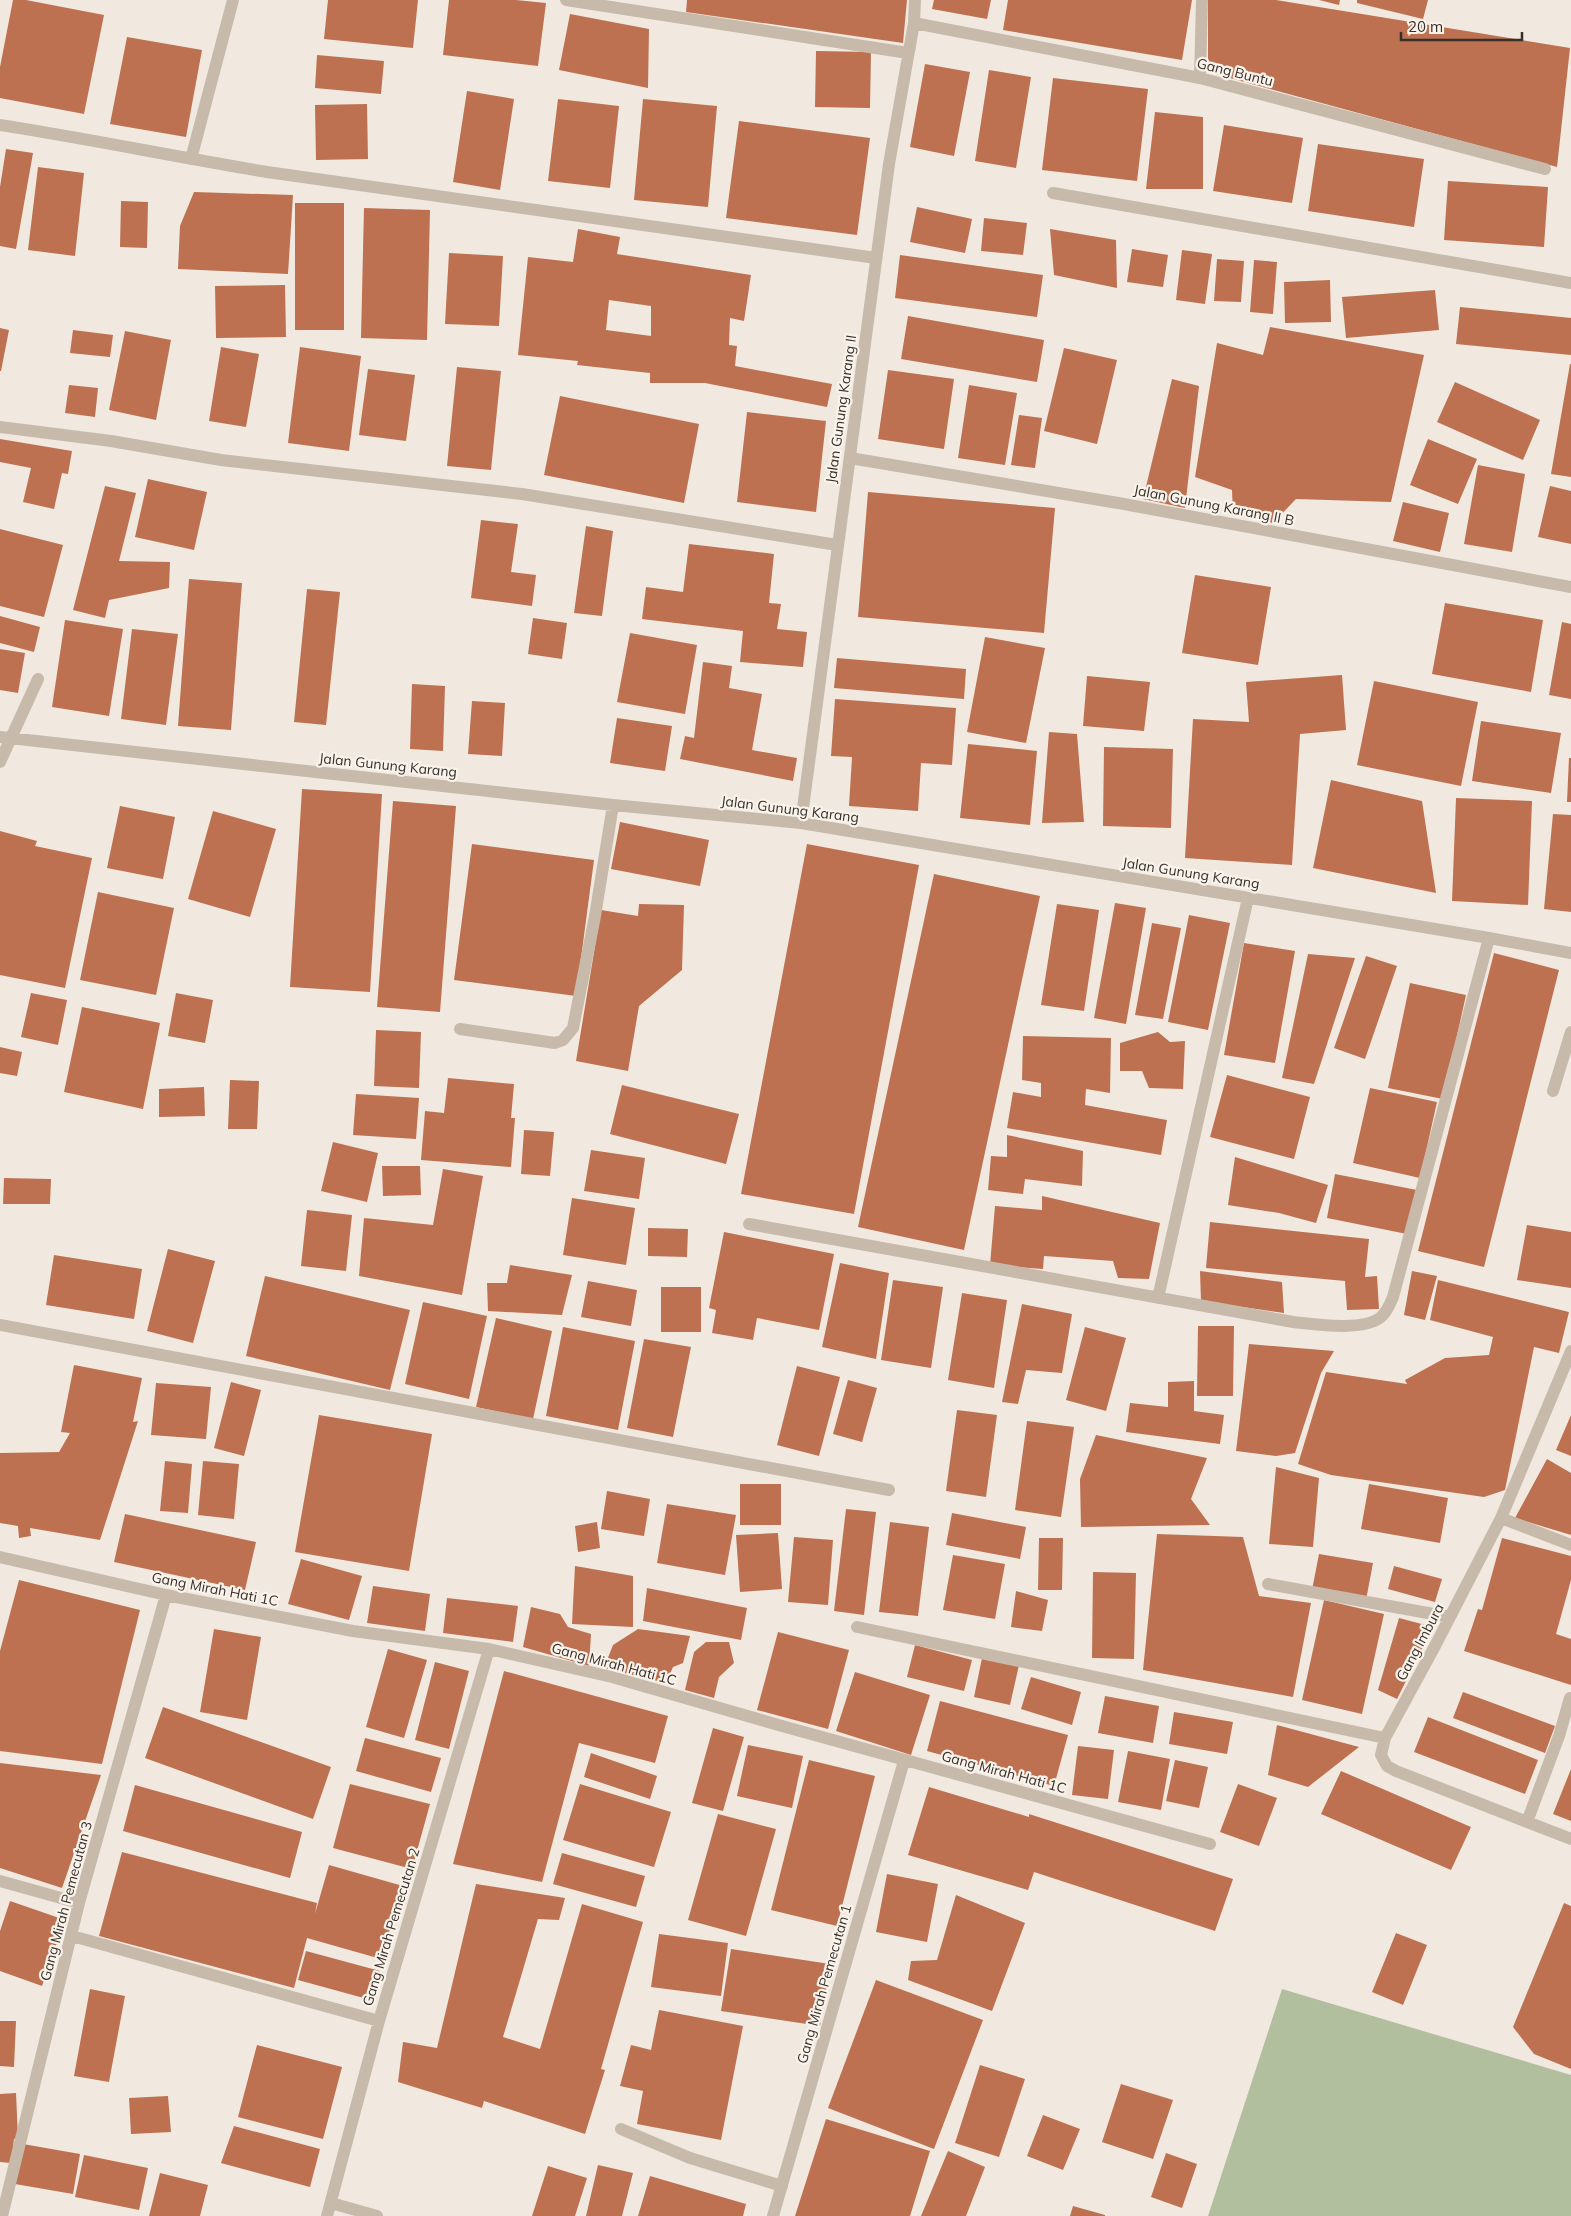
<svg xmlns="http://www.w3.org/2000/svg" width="1571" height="2216" font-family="Mulish,sans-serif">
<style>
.green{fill:#b2bf9f}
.building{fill:#bd7150;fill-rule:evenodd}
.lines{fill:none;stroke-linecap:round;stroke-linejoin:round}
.minor{stroke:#c8baab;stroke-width:12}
.labels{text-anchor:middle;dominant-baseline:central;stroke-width:4.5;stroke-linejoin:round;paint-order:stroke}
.street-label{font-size:14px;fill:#372f2a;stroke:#f9f3eb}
</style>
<rect width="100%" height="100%" fill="#f1e9df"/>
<path class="green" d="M1282,1989L1571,2075V2216H1208Z"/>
<path class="building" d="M13,0H26L104,15L84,114L0,98V67Z
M328,0H418L413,48L324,39Z
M449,0H516L546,3L538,66L443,55Z
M687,0H907L903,43L686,12Z
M934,0H991L987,19L932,9Z
M1008,0H1192L1182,60L1003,30Z
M1208,0H1276L1570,48L1557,167L1208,72Z
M1319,0H1340L1339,5Z
M1357,0H1428L1423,19L1357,3Z
M570,14L649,29L648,88L559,70Z
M127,37L202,50L186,137L110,124Z
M816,51L871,52L870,108L815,107Z
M317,55L384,61L381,94L315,88Z
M925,64L970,72L954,156L910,147Z
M989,70L1031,77L1016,168L975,161Z
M1053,78L1148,89L1137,181L1042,170Z
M467,91L514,99L500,190L453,182Z
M558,99L619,106L610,188L548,181Z
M643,99L717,106L708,207L634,200Z
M367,104L368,159L316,160L315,105Z
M1155,112L1203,117V189H1146Z
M739,121L870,138L857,235L726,218Z
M1224,125L1303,138L1292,203L1213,191Z
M1318,144L1424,159L1414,227L1308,211Z
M6,149L33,153L16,249L0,246V187Z
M38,167L84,173L75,256L28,250Z
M1448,181L1548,187L1544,247L1444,240Z
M194,192L293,195L288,274L178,269L180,226Z
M121,201L148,202L147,248L120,247Z
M295,203H344V330H295Z
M917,207L972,219L965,253L910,242Z
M364,208L430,210L427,340L361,338Z
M984,218L1027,223L1023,255L981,251Z
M578,229L620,237L617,254L751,275L744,321L730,318L729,345L737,346L735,366L832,384L827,407L705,383H650V373L577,365L578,361L518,355L528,257L573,262ZM609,300L651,306V336L606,330Z
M1050,229L1116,240L1117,288L1054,275Z
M1132,249L1168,255L1163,287L1127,282Z
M1182,250L1212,254L1205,304L1176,300Z
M449,253L503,256L499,326L445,324Z
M900,255L1043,275L1037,317L895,298Z
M1217,259L1244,261L1241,302L1214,301Z
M1254,260L1277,262L1273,314L1250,312Z
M1330,280L1331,322L1285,323L1284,282Z
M285,285L286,337L216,338L215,286Z
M1435,290L1439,330L1346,338L1342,297Z
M1460,307L1571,318V355L1456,344Z
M908,316L1044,340L1037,382L901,359Z
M1270,327L1424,355L1391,502L1296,499L1273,523L1233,514L1232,490L1195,477L1217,343L1263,355Z
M0,328L9,330L1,371H0Z
M73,330L113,335L110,357L70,353Z
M125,331L171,340L156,420L109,410Z
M221,347L259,354L246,427L209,421Z
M300,347L361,356L349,451L288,443Z
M1064,348L1117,360L1097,444L1044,431Z
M1570,364H1571V477L1551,474Z
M457,367L501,371L491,470L447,466Z
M368,369L415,375L406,441L359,435Z
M888,370L954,379L944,449L878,439Z
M1172,379L1199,386L1185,508L1143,499Z
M1455,382L1540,420L1523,460L1437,422Z
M69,385L98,388L95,417L65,413Z
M969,385L1017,393L1005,465L958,458Z
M560,396L699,424L684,503L544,475Z
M747,412L826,421L816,512L737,502Z
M1019,415L1042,418L1035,468L1011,465Z
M0,439L72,451L68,474L62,473L54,509L23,502L31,468L0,462Z
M1428,439L1477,459L1458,504L1410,485Z
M1478,465L1525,474L1512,552L1464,544Z
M148,479L207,492L194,550L135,537Z
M105,486L136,493L119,561L170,562L169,588L109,600L105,618L73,610Z
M1550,486L1571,491V544L1538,537Z
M868,492L1055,508L1044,633L858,617Z
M1403,502L1449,513L1440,552L1393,541Z
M481,520L518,524L511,572L536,575L532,606L471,598Z
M586,526L613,531L602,616L574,613Z
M0,529L63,545L44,617L0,606Z
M689,544L774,554L769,603L781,604L777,629L807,632L803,667L740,662L743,631L642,619L646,587L683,592Z
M1195,575L1271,587L1258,665L1182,653Z
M189,579L242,583L231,730L178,726Z
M307,589L340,592L326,725L294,722Z
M1445,603L1543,620L1531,692L1432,674Z
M0,616L40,627L34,652L0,643Z
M533,618L567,623L562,659L528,654Z
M65,620L123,629L109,716L52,707Z
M1562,622L1571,624V699L1549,695Z
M132,629L178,634L166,725L121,719Z
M630,633L697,645L685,714L617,702Z
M985,637L1045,648L1026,743L967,732Z
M0,649L25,653L18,693L0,690Z
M837,658L966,669L964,699L834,688Z
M703,662L732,666L729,688L762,694L752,750L797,758L793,781L680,759L685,736L694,738Z
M1342,675L1346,730L1300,734L1292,865L1185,858L1193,719L1249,722L1246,682Z
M1087,676L1150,682L1144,731L1083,726Z
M1374,681L1478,702L1461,786L1357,765Z
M412,684L445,686L443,751L410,749Z
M835,699L956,708L952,765L921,763L918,811L849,806L852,757L831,756Z
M472,701L505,703L502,756L468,754Z
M617,718L672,726L665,771L610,763Z
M1481,721L1561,733L1551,793L1472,781Z
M1049,732L1077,734L1084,822L1042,823Z
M968,744L1037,751L1030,825L960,818Z
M1104,747L1173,749L1171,828L1103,826Z
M1569,758H1571V802H1567Z
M1331,780L1422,801L1436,893L1313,868Z
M302,789L382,794L370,992L290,987Z
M1456,798L1532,801L1528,905L1452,901Z
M393,801L456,806L440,1012L377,1007Z
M120,806L175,817L163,879L107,868Z
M213,811L276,829L250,917L188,899Z
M1553,814L1571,815V912L1544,909Z
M620,822L709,840L700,886L611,869Z
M0,831L37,841L35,846L92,858L65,988L0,975Z
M472,844L594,860L576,996L454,980Z
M807,844L919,865L854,1214L741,1194Z
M934,874L1040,896L964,1250L858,1227Z
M98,892L174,908L156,995L80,980Z
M1115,903L1146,908L1126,1024L1094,1018Z
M639,904L684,905L682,970L639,1006L628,1071L576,1061L601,910L638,916Z
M1057,904L1099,910L1084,1011L1041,1005Z
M1189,915L1230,923L1208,1030L1168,1022Z
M1152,923L1181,928L1163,1019L1135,1015Z
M1244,943L1295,951L1275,1063L1224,1055Z
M1494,953L1559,970L1484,1267L1418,1251Z
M1308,954L1355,958L1314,1084L1282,1078Z
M1366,956L1397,966L1365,1059L1334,1048Z
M1410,983L1466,995L1443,1099L1388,1088Z
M31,993L67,1000L58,1045L21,1037Z
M176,993L213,1000L205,1043L168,1036Z
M82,1007L160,1023L143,1109L64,1092Z
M376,1030L421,1032L419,1088L374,1086Z
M1158,1032L1170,1042L1185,1041L1183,1089L1149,1088L1142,1071H1120V1043Z
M1023,1036L1111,1038L1110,1093L1086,1089L1085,1105L1167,1120L1161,1155L1007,1128L1013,1092L1041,1097V1083L1022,1080Z
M0,1047L22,1052L17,1076L0,1073Z
M1227,1075L1310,1097L1294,1159L1210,1137Z
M448,1078L514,1084L511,1118H515L511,1167L421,1160L425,1111L444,1113Z
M230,1080L259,1081L257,1129H228Z
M622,1085L739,1114L726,1164L610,1134Z
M204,1087L205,1116L159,1117V1089Z
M1370,1088L1437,1102L1420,1178L1353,1163Z
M356,1094L419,1098L416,1139L353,1135Z
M524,1130L554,1132L550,1176L521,1174Z
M1007,1135L1083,1151L1082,1186L1025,1179L1023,1194L988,1190L991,1156L1007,1157Z
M333,1142L378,1153L367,1202L321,1191Z
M591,1150L645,1158L639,1199L584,1191Z
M1235,1157L1328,1185L1316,1223L1279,1213L1228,1205Z
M382,1166H420L421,1195L383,1196Z
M443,1169L483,1176L462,1295L359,1276L364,1218L433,1225Z
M1335,1174L1417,1190L1407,1234L1327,1218Z
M4,1178L51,1179L50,1204H3Z
M1042,1196L1160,1223L1149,1279L1118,1278L1113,1261L1044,1256L1043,1269L990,1265L995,1206L1042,1210Z
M572,1198L635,1208L626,1265L563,1255Z
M307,1210L352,1215L346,1271L301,1266Z
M1210,1222L1369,1239L1365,1277L1377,1276L1379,1309L1347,1310L1345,1281L1206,1268Z
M1527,1225L1571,1232V1288L1517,1280Z
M648,1228L688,1229L687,1257L648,1256Z
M724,1232L834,1254L819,1330L757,1318L753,1340L712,1333L716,1310L709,1308Z
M168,1249L215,1261L193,1343L147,1331Z
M54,1255L142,1269L134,1319L46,1305Z
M840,1263L889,1273L876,1359L822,1347Z
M510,1265L572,1275L562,1315L488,1311L487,1283H507Z
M1200,1271L1282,1282L1284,1313L1201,1301Z
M1412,1271L1437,1276L1425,1320L1404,1315Z
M265,1276L410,1310L390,1390L246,1356Z
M893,1280L943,1287L931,1368L881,1360Z
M1438,1280L1569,1312L1559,1353L1534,1347L1505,1490L1484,1497L1331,1475L1298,1464L1326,1372L1407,1384L1405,1380L1445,1358L1489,1355L1493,1337L1430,1320Z
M588,1281L637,1290L631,1326L581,1317Z
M661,1287H701V1332H661Z
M962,1293L1007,1300L994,1388L948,1380Z
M423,1302L487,1316L469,1399L405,1384Z
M1022,1304L1072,1314L1062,1373L1026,1370L1018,1404L1002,1402Z
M496,1318L552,1331L533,1419L476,1407Z
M1198,1326H1234L1233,1396H1197Z
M563,1327L635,1341L618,1430L546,1416Z
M1085,1327L1126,1338L1106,1411L1066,1400Z
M644,1339L691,1347L673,1437L627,1428Z
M1249,1344L1334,1351L1321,1373L1295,1453L1276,1456L1236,1451Z
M74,1365L142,1378L133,1422L138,1421L100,1540L30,1528L31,1536L19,1538L18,1526L0,1523V1453L59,1452L70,1433L61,1432Z
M797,1366L840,1377L819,1456L777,1445Z
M848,1380L877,1388L862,1442L833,1434Z
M1194,1381V1411L1224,1415L1220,1444L1126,1432L1130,1403L1168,1407V1382Z
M231,1382L261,1390L244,1456L214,1448Z
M156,1383L211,1387L206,1439L151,1435Z
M957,1410L997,1415L986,1497L946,1491Z
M319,1415L432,1434L409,1571L295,1552Z
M1571,1415V1456L1556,1450Z
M1027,1421L1074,1427L1061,1517L1015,1510Z
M1096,1435L1207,1458L1191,1499L1210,1525L1081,1527L1080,1479Z
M1547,1459L1571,1473V1535L1515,1518Z
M165,1461L192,1464L188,1513L160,1511Z
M203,1461L239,1464L234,1519L198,1515Z
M1276,1467L1319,1478L1313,1547L1269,1544Z
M740,1484H781V1525H740Z
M1369,1484L1448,1498L1440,1543L1361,1529Z
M607,1491L650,1499L644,1536L601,1529Z
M667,1504L736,1515L725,1575L657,1563Z
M846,1509L876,1512L864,1615L834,1611Z
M952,1513L1026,1527L1020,1559L946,1545Z
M125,1514L256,1542L245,1590L114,1562Z
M597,1522L600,1548L578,1552L575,1526Z
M890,1522L929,1527L918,1616L879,1612Z
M778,1533L782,1589L740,1592L736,1535Z
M1157,1534L1243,1537L1259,1596L1311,1603L1293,1697L1143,1670Z
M794,1537L833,1540L828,1605L788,1602Z
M1039,1538H1063L1062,1590H1038Z
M1502,1538L1571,1556V1580L1556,1634L1571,1639V1685L1464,1651L1478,1609L1482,1610Z
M1319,1554L1373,1563L1366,1600L1312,1590Z
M953,1555L1005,1564L995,1619L943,1610Z
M301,1559L362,1576L349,1620L288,1604Z
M575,1566L633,1576V1627L572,1624Z
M1394,1566L1442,1579L1435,1602L1388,1589Z
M1093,1572L1136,1573L1134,1659L1092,1658Z
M19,1580L140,1610L102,1764L0,1751V1651Z
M373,1586L430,1594L425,1631L367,1623Z
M647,1588L747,1608L741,1640L643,1621Z
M1016,1591L1048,1600L1042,1631L1011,1627Z
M447,1598L518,1606L513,1642L443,1633Z
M1324,1600L1384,1614L1362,1714L1302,1700Z
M531,1607L560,1614L568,1627L591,1634L589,1666L523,1647Z
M1399,1618L1433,1627L1397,1699L1378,1690Z
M214,1629L261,1637L247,1720L200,1712Z
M638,1629L690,1636L683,1663L673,1667L666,1683L604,1668L613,1645Z
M778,1632L849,1650L828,1729L757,1710Z
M706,1642H729L734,1663L719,1677L714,1698L685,1690L694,1652Z
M915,1645L972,1660L964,1691L907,1677Z
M388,1649L427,1660L404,1738L366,1727Z
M982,1658L1019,1665L1010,1705L974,1697Z
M435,1662L469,1671L449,1749L415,1740Z
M504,1671L668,1716L655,1763L579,1743L542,1882L453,1864Z
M855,1672L930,1695L911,1755L836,1731Z
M1031,1677L1081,1692L1072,1725L1021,1709Z
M1463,1692L1555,1726L1545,1753L1453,1718Z
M1105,1696L1159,1706L1153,1743L1098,1733Z
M940,1701L1068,1735L1054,1786L927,1751Z
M163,1707L331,1767L313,1819L145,1758Z
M1174,1712L1233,1722L1227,1754L1169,1744Z
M1428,1717L1538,1760L1525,1794L1414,1752Z
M1277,1725L1359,1747L1308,1787L1268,1775Z
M713,1728L744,1737L723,1811L692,1803Z
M365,1738L441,1758L431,1792L356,1771Z
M748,1745L803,1756L792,1808L737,1796Z
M1078,1746L1114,1750L1108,1799L1072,1795Z
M1128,1751L1170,1759L1161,1810L1118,1802Z
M591,1753L657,1776L650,1799L584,1777Z
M809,1760L875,1776L837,1926L771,1910Z
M1175,1760L1208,1767L1199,1808L1166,1801Z
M0,1763L101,1775L62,1888L0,1868Z
M1571,1769V1821L1553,1814Z
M1341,1771L1471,1827L1451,1870L1321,1814Z
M350,1784L430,1804L412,1869L333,1848Z
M580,1784L671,1812L654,1867L563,1840Z
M1238,1784L1277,1798L1259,1846L1220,1832Z
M135,1785L302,1832L290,1878L123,1831Z
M929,1787L1029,1817V1814L1233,1879L1215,1931L1034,1872L1028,1890L908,1855Z
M718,1814L776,1829L746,1936L688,1920Z
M122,1852L317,1903L315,1914L329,1865L403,1886L381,1959L307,1938L294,1988L99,1936Z
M562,1853L645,1876L636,1907L553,1884Z
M887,1874L938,1884L927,1942L876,1932Z
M476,1884L565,1898L559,1920L538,1919L503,2037L540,2049L582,1904L643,1922L601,2069L605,2070L585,2134L484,2101L482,2108L398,2082L403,2042L437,2048Z
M956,1895L1025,1923L992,2011L908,1980L911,1961L937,1960Z
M10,1901L65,1920L42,1986L0,1971V1931Z
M1564,1903L1571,1906V2069L1534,2054L1513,2027Z
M1396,1933L1427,1945L1403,2005L1372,1992Z
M659,1934L728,1943L721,1996L651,1987Z
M731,1949L830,1964L820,2026L721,2011Z
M306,1951L380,1971L371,2000L298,1980Z
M876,1980L983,2020L934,2149L828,2108Z
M90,1989L125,1996L109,2082L74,2076Z
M659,2010L743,2026L721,2140L637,2124L643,2091L620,2086L631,2045L651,2050Z
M0,2021H16L14,2067L0,2066Z
M257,2045L342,2067L323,2139L238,2117Z
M980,2065L1025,2079L999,2157L955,2143Z
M1121,2084L1173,2100L1153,2159L1102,2142Z
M16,2093L18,2138L14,2139L11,2163L0,2162V2094Z
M168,2096L171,2132L131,2134L129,2098Z
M1043,2115L1080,2129L1063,2170L1027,2156Z
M826,2119L930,2151L910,2216H795Z
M234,2126L320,2149L310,2187L221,2163Z
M23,2144L80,2154L73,2194L15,2184Z
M948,2151L985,2167L966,2216H921Z
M1166,2153L1197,2164L1182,2208L1151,2197Z
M84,2155L148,2168L139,2210L75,2197Z
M598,2165L633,2173L622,2216H586Z
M548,2166L587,2178L575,2216H532Z
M160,2173L208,2185L200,2216H149Z
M650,2176L746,2204L743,2216H638Z
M1073,2206L1105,2215V2216H1070Z"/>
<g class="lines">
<path class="minor" d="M566,0L908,53
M914,23L1200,78L1545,169
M1200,78L1202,0
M0,125C89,139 177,157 267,172L876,258
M191,159L233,0
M1053,193L1571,283
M0,427L111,441L221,460L522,494L837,545
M850,458L1124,504L1571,587
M0,737L613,805L801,823L1489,938L1571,953
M0,762L38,679
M801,823L889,164L914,23L915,0
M460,1029L555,1043L563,1040L573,1028L595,916L613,805
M1553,1091L1571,1032
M749,1224L1293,1322C1314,1324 1363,1332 1381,1317C1387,1312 1390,1304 1393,1297L1489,938
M1158,1298L1248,898
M0,1325L889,1490
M1571,1351L1501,1518L1435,1646L1385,1738L1381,1755L1387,1766L1396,1771L1571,1839
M1501,1518L1571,1545
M0,1557L166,1595L353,1631L489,1649L612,1677L782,1726L1210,1844
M1268,1584L1450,1617
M857,1627L1385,1738
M1527,1822L1559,1736L1570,1698
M0,1881L79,1903
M72,1936L379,2021
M621,2129L690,2158L782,2186
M331,2203L377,2216
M2,2216L79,1903L166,1595
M327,2216L379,2021L489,1649
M773,2216L904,1761"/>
</g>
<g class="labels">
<g class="street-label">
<text transform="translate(1235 72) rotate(14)">Gang Buntu</text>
<text transform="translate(841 409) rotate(-82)">Jalan Gunung Karang II</text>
<text transform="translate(1214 505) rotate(11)">Jalan Gunung Karang II B</text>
<text transform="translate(388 765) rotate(6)">Jalan Gunung Karang</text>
<text transform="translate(790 809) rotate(7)">Jalan Gunung Karang</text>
<text transform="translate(1191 873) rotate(9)">Jalan Gunung Karang</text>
<text transform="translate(215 1589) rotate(11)">Gang Mirah Hati 1C</text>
<text transform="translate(1420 1642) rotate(-62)">Gang Imbura</text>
<text transform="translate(614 1664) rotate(15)">Gang Mirah Hati 1C</text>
<text transform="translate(1004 1772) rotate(15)">Gang Mirah Hati 1C</text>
<text transform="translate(66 1901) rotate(-75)">Gang Mirah Pemecutan 3</text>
<text transform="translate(391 1927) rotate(-73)">Gang Mirah Pemecutan 2</text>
<text transform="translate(824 1984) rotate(-74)">Gang Mirah Pemecutan 1</text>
</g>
</g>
<path d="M1401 32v8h121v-8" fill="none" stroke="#372f2a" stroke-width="2.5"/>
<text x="1408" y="32" font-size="15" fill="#372f2a" stroke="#f9f3eb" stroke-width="4" paint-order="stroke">20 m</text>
</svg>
